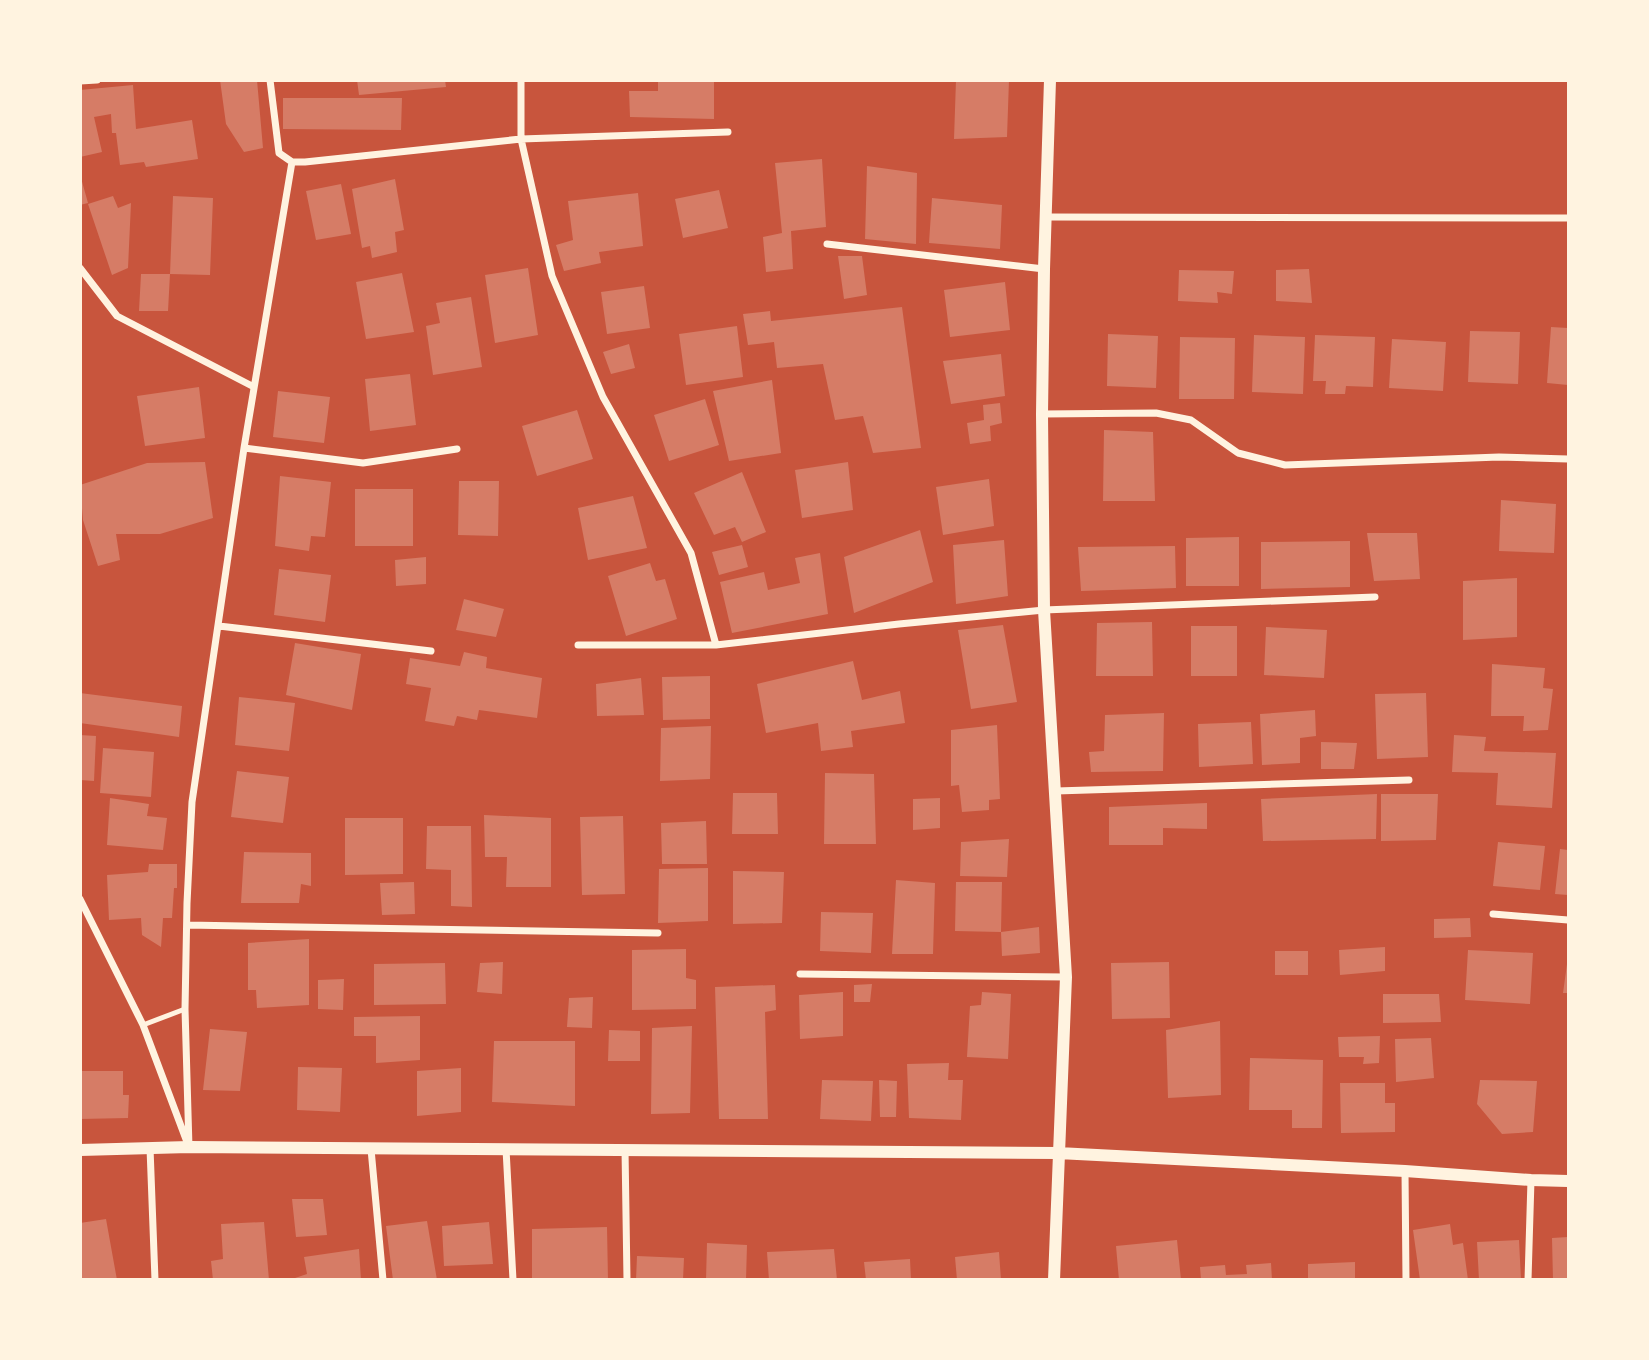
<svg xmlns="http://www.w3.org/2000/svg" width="1649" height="1360" font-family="Merriweather,serif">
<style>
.building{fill:#d67c66}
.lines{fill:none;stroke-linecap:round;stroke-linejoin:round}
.service{stroke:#fff3e0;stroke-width:5}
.minor{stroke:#fff3e0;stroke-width:7}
.tertiary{stroke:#fff3e0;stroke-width:12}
</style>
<rect width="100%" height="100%" fill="#c8553d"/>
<path class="building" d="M220,80H257L263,148L244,152L226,124Z
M357,80H445L446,87L359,95Z
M658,80H714V119L630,117L629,91H658Z
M956,80H1009L1007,137L954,139Z
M133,85L136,129L192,120L198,159L146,167L144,162L120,165L116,133H112L111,114L94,117L102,152L80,157V90Z
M283,98H402L401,130L283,129Z
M822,159L826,227L791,231L793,269L766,272L763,237L782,233L775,163Z
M867,166L917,173L916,244L865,239Z
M81,178L88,203L80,205V179Z
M395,179L404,230L395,232L397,252L372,258L370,246L362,248L352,189Z
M341,184L351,234L316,240L306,191Z
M719,190L728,228L683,238L675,199Z
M638,193L643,246L599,252L601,263L564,271L556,245L573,240L568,201Z
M113,196L118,208L131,203L128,268L112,275L88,204Z
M173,196L213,198L210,275L170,274Z
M932,198L1002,205L1000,249L929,243Z
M838,256H862L867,295L844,299Z
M528,268L538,335L495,343L485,275Z
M1309,269L1312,303L1276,301V270Z
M1179,270L1234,271L1232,294L1217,292L1218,303L1178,301Z
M402,273L414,332L366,339L356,282Z
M141,274H170L168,311H139Z
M1005,282L1010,330L950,337L944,290Z
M644,286L650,328L607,334L601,292Z
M471,297L482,367L433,375L426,326L440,323L436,303Z
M902,307L921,448L873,453L863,416L835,420L823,364L777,368L774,342L748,345L743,314L770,311L771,321Z
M737,326L743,377L686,385L679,334Z
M1551,327L1568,328V385L1547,383Z
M1470,331L1520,332L1518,384L1468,382Z
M1108,334L1158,336L1156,388L1107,386Z
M1254,335L1305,337L1303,394L1252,392Z
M1315,335L1375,337L1373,387L1346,386L1345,394H1325L1326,381H1313Z
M1180,337L1235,338L1234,399H1179Z
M1392,339L1446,342L1443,391L1389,388Z
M629,344L635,368L611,374L603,352Z
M1001,354L1005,396L951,404L943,361Z
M410,374L416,425L370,431L365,379Z
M772,380L781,453L729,461L713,391Z
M199,387L205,438L145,446L137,396Z
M278,391L330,397L324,443L273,437Z
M705,399L719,445L669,461L654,415Z
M1000,403L1002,423L990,426L991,441L970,444L967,423L984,420L983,405Z
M577,410L593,459L537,476L522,426Z
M1104,430L1153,432L1155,501H1103Z
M205,462L213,518L160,534H116L120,560L98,566L83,520L80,485L147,463Z
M848,462L853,510L802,518L795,470Z
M742,472L766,532L742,542L735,527L714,535L694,493Z
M280,476L331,482L325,537L311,536L309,551L275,546Z
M989,479L994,526L943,535L936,487Z
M459,481H499L498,536L458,535Z
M355,489H413V546H355Z
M633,496L647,548L588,560L578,508Z
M1501,500L1556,504L1554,553L1499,551Z
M920,530L933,582L854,613L844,557Z
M1367,533H1417L1420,579L1374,581Z
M1239,537V586H1186V538Z
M1004,540L1008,596L956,604L953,545Z
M1350,541V587L1261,589V542Z
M742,545L748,567L719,575L712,552Z
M1175,546L1176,588L1081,591L1078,547Z
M820,553L828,614L732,633L720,582L764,572L768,590L800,583L795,558Z
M426,557V584L396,586L395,560Z
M650,563L656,581L665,579L677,619L626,636L608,576Z
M279,569L331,575L325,622L274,615Z
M1517,578V637L1463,640V581Z
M464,599L504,609L496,637L456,630Z
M1152,622L1153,676H1096L1097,623Z
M1003,625L1017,702L971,709L958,630Z
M1191,626H1237V676H1191Z
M1266,627L1327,630L1324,678L1264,675Z
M295,643L361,654L352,710L286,695Z
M464,652L487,657L486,668L542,678L537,718L479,710L477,720L457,716L454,726L425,721L431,688L406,684L410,658L460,666Z
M853,661L862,700L900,691L905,723L851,731L853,747L821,751L818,723L766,733L757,684Z
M1492,664L1545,668L1543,688L1553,689L1548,730L1523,731L1524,716H1491Z
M710,676V719L663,720L662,677Z
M641,678L644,715L597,716L596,684Z
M80,693L182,706L179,737L80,723Z
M1426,693L1428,757L1377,759L1375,694Z
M239,697L295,703L289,751L235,745Z
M1315,710L1316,736L1300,738V763L1262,765L1260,714Z
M1164,713L1163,771L1091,772L1089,752L1104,751L1105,715Z
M1251,722L1253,764L1199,767L1198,724Z
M997,725L1000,799L989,800V810L962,812L959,785L951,786V730Z
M711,726L710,779L660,781L661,728Z
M80,735L96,736L94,781L80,780Z
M1454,735L1486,737L1484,751L1556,753L1552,808L1496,805L1498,773L1452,772Z
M1321,742L1357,743L1354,769H1321Z
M103,748L154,752L151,797L100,793Z
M237,771L289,777L283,823L231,817Z
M825,773L874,774L876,844H824Z
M733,793H777L778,834H732Z
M1377,794L1376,839L1263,841L1261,799Z
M1381,794H1438L1436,840L1381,841Z
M110,798L149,804L147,816L167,818L163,850L107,845Z
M940,798V828L913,830V799Z
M1207,803V829L1163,828V845H1109V807Z
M484,815L551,818V887H506L507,857H485Z
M623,816L625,894L582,895L580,817Z
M345,818H403V874L345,875Z
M706,821L707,864H662L661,823Z
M427,826H471L472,907L451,906V870L426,869Z
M1009,839L1007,877L960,876L961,842Z
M1498,842L1545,846L1540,890L1493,886Z
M1560,849L1568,850V895L1555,894Z
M244,852L311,853V886L301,884L299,903H241Z
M149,864H177V888H174L172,918H163L161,947L142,935L141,918L109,920L107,875L148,872Z
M708,868V921L658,923L659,869Z
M733,871L784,872L782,923L733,924Z
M896,880L935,883L933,954H892Z
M414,882L415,914L382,915L380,883Z
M956,882H1002L1001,932L955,931Z
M821,912L873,913L871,953L820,951Z
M1470,918L1471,937L1434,938V919Z
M1039,927L1040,953L1002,956L1001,932Z
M309,939V1005L257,1008L256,990H248V943Z
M1385,947V971L1340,975L1339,950Z
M686,949V978L696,980V1009L632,1010V950Z
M1468,950L1533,953L1530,1004L1465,1000Z
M1275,951H1308V975H1275Z
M503,962L502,994L477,992L480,963Z
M1169,962L1170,1018L1112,1019L1111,963Z
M445,963L446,1004L374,1005V964Z
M1567,964H1568V993H1563Z
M344,979L343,1010L318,1009V980Z
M872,984L870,1002H854V985Z
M775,985L776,1010L765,1012L768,1119H719L715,987Z
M843,992V1036L800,1039L799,995Z
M982,992L1011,994L1008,1059L967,1057L970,1006L981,1005Z
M1383,994H1439L1441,1022L1383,1023Z
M593,997L592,1028L567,1027L569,998Z
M420,1016V1060L376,1063V1036H354V1017Z
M1220,1021L1221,1095L1168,1098L1166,1030Z
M692,1026L690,1113L651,1114L652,1028Z
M210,1029L247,1032L240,1091L203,1090Z
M609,1030L640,1031V1061H608Z
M1380,1036L1379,1063L1363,1064L1364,1057H1339L1338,1037Z
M1431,1038L1434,1078L1396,1082L1395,1039Z
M494,1041H575V1106L492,1102Z
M1250,1058L1323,1060L1322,1128H1292V1110H1249Z
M949,1063L948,1080H963L961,1120L909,1118L907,1064Z
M298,1067L342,1068L340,1112L297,1110Z
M461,1068V1112L417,1116V1071Z
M80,1071H123V1095H129L128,1118L80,1119Z
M822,1080L873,1081L871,1121L820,1119Z
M879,1080L897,1081L896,1117H880Z
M1480,1080L1537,1081L1533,1132L1502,1134L1477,1104Z
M1340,1083H1385V1103H1395V1132L1341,1133Z
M292,1199H323L327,1235L296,1237Z
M106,1219L117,1280H80V1223Z
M427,1221L437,1280H393L386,1226Z
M264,1222L269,1280H213L211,1261L223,1259L221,1224Z
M489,1222L493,1264L444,1266L442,1226Z
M1450,1224L1453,1245L1463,1243L1468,1280H1420L1413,1230Z
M607,1227L608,1280H532V1229Z
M1568,1237V1280H1553L1552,1238Z
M1177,1240L1181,1280H1119L1116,1246Z
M1519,1240L1521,1280H1479L1477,1242Z
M707,1243L747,1245L746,1280H706Z
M359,1249L361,1280H289L307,1274L304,1257Z
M834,1249L837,1280H769L767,1252Z
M999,1252L1001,1280H957L955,1257Z
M637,1256L684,1258L683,1280H636Z
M910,1259L911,1280H866L864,1262Z
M1355,1262V1280H1308V1264Z
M1271,1263L1272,1280H1201L1200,1267L1225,1265L1226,1275L1247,1274L1246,1265Z"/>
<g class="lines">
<path class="service" d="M143,1025L185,1009"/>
<path class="minor" d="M270,80L279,153L292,162H305L521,139V80
M80,81L97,80
M728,132L521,139L552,276L603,397L691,553L716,645L899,624L1044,610L1375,597
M1047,217L1568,218
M827,244L1044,269
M80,268L117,316L254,387
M1042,414L1156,413L1191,420L1238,453L1285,465L1499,457L1568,459
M244,448L363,463L457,449
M219,626L431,651
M578,645H716
M1056,791L1409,780
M80,899L143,1025L187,1142
M1493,914L1568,920
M187,925L658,933
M800,974L1066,977
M189,1147L185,1009L187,903L192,802L244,448L292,162
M150,1148L155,1280
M371,1149L383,1280
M506,1149L513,1280
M625,1149L627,1280
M1405,1171L1406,1280
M1528,1280L1531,1180"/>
<path class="tertiary" d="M1050,80L1044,269L1042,414L1044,610L1066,977L1054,1280
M80,1150L189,1147L1058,1153L1405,1171L1531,1180L1568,1181"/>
</g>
<rect width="1649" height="1360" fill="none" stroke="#fff3e0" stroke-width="164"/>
</svg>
